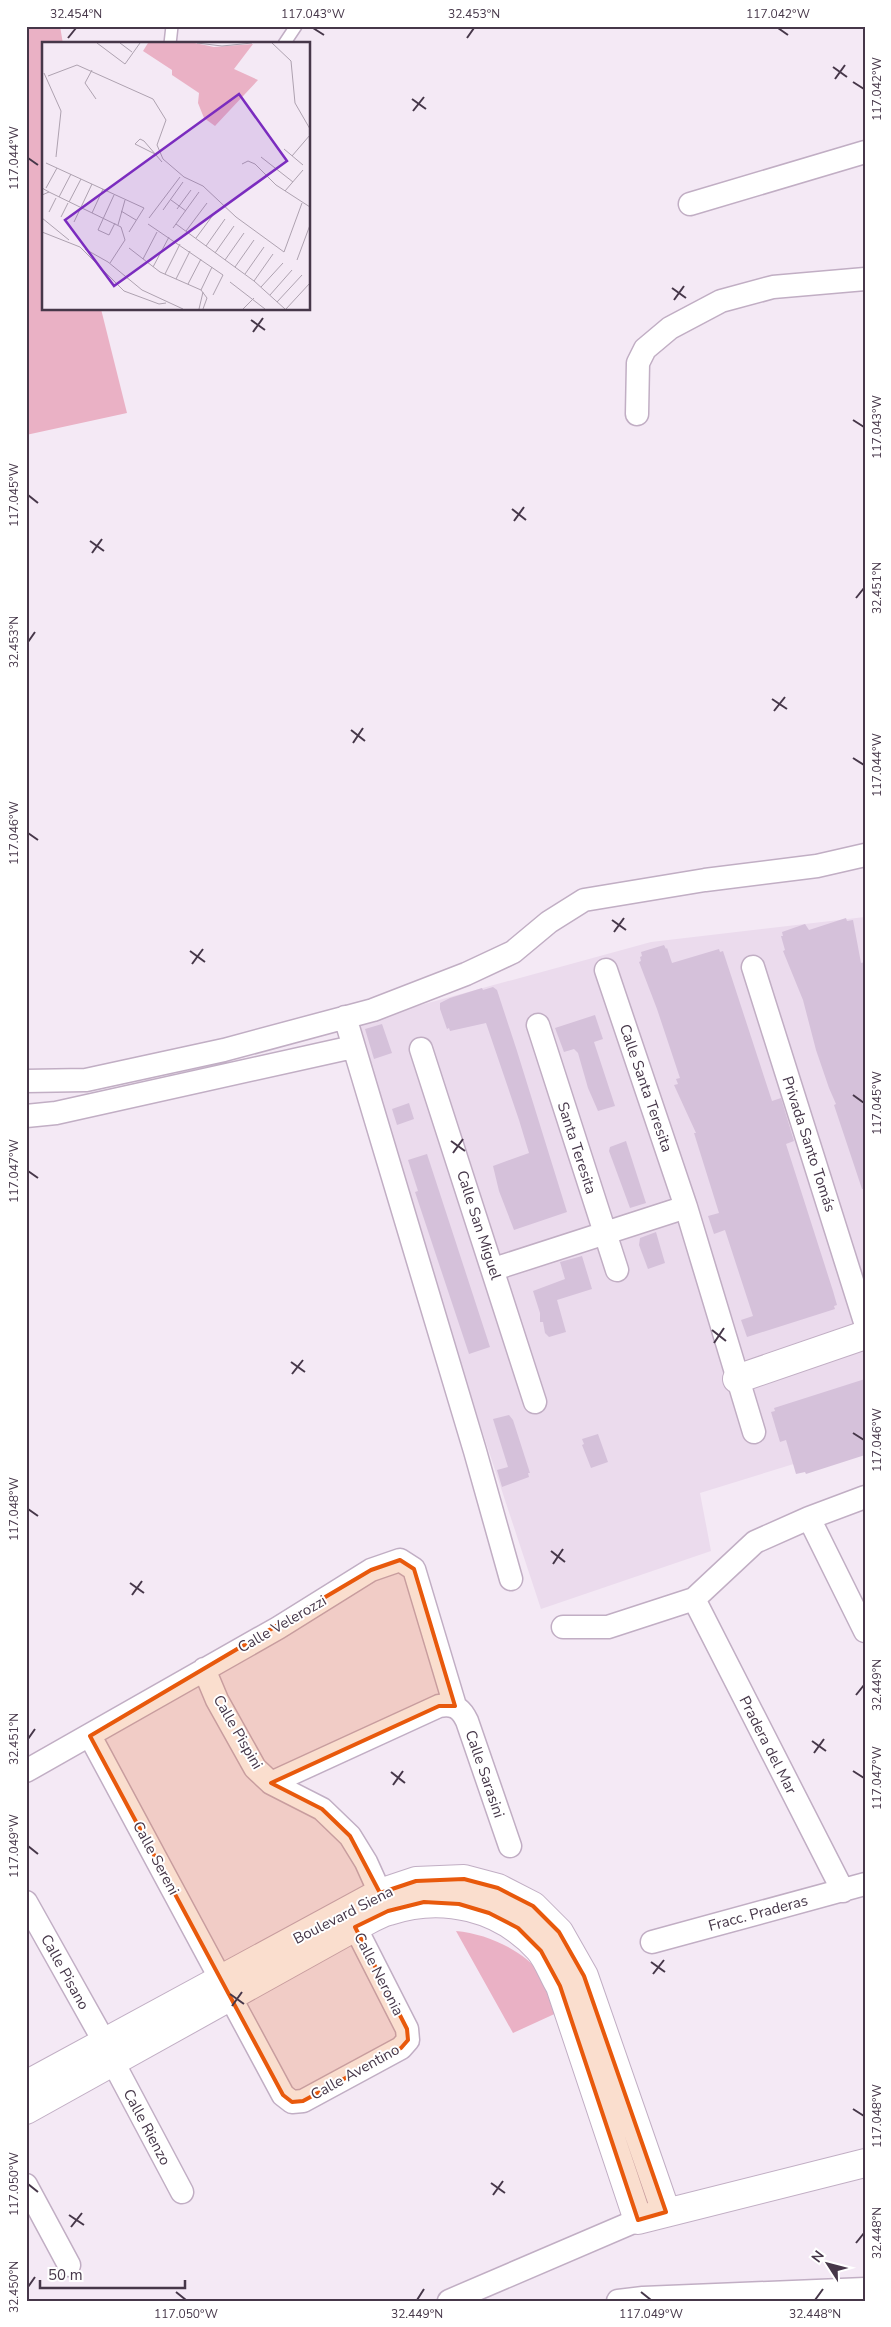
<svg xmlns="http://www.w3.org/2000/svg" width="891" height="2327" font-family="'Nunito Sans',sans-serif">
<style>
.residential{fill:#ebdbed}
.green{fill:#eab1c5}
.building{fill:#d5c1da}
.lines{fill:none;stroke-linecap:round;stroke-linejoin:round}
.service-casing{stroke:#c1aec4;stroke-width:14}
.minor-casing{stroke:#c1aec4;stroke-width:25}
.tertiary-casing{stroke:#c1aec4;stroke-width:30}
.service{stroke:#fff;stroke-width:11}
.minor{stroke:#fff;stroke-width:22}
.tertiary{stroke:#fff;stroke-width:28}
.marked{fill:#e8590c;fill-opacity:0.2;stroke:#e8590c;stroke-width:4;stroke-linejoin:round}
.ticks{fill:none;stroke:#463749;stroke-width:2}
.labels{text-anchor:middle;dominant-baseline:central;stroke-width:4;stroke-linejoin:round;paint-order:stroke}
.street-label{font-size:15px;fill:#463749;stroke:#fff}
.inset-road{fill:none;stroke:#aea2b0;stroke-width:1}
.view{fill:#7b2cbf;fill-opacity:0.15;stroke:#7b2cbf;stroke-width:2.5}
.inset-edge{fill:none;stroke:#463749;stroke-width:2.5}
.neatline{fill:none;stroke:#463749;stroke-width:2}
.ticks-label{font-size:12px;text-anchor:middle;fill:#463749}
</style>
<rect width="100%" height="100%" fill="#f4e9f5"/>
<path class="residential" d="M865,917V1442L700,1493L711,1551L541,1609L348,1025L651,942Z"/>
<path class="green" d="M26,26H60L63,44H44V309H101L127,413L26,435Z
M456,1931C488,1934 523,1950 543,1976C550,1986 555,2000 561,2011L513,2033Z"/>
<path class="building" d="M846,918L847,921L853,920L861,963L865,962V1100L861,1101L865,1110V1189H862L834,1105L836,1104L829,1088L816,1050L803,1000L783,951L785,950L781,936H783L782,932L805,924L809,930Z
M664,945L666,949L667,948L672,963L719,949L720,952L723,951L772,1101L781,1098L794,1141L786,1144L833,1291L837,1305L834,1306L835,1309L747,1337L741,1320L753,1316L725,1230L714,1234L708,1216L719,1213L694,1133H696L674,1085L678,1084L676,1079L680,1078L657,1009L639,962L641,961L640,957L642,956L641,952Z
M493,987L497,990L517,1051L567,1212L514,1230L499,1191L493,1166L529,1153L519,1120L486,1023L450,1031L449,1028L447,1029L440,1009V1003L450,998L482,988L483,990Z
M595,1015L603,1039L594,1042L615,1106L598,1111L588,1088L578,1053L574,1049L564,1052L555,1028Z
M382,1024L392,1053L374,1059L365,1029Z
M409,1103L414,1119L397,1125L392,1109Z
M626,1141L646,1203L630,1208L609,1151L610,1147Z
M427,1154L490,1347L469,1354L415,1192L418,1191L408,1160Z
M656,1232L665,1263L648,1269L639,1245L640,1238Z
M582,1256L592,1289L557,1300L566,1332L549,1337L545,1333L543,1322H540V1313L533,1291L565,1279L560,1262Z
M865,1379V1455L806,1474L805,1472L796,1474L786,1440L780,1442L771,1412L775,1411L774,1408Z
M509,1415L513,1420L530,1473H528L529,1477L502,1487L497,1470L508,1467L493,1419Z
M598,1434L608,1462L591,1468L582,1445L584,1444L582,1439Z"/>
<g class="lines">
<g class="service-casing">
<path id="service" d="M170,44L172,26
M284,44L296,26"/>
</g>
<g class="minor-casing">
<path id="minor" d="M690,204L865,152
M637,414L638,363L645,349L670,328L721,301L773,287L865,279
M753,967L865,1322
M606,970L686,1207L754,1432
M345,1017L475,1451L511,1579
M538,1025L617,1270
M421,1049L535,1402
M26,1081L86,1080L224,1050L373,1010L466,974L513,952L549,922L584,900L705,880L817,866L865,855
M26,1116L56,1113L353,1047
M494,1269L686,1207
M809,1518L865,1631
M694,1599L843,1891
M563,1627H608L694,1599L755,1542L809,1518L865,1497
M204,1669L217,1700L255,1768L271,1783L322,1809L350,1836L366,1862L380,1893
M90,1736L283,2095L292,2102L303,2101L401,2048L408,2040L407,2029L348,1913
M26,1771L278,1628L371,1570L400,1560L414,1569L455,1706
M271,1783L439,1706C453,1703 461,1708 467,1721L510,1846
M26,1902L105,2043
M652,1942L865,1884
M113,2062L182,2192
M26,2185L69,2265
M449,2301L638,2220
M618,2301L643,2298L865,2289"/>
</g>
<g class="tertiary-casing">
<path id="tertiary" d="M737,1379L865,1335
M26,2085L380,1893L416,1881L464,1879L498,1888L533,1906L559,1932L584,1976L666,2212
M26,2110L355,1927C366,1922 377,1914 389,1911C443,1893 501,1907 539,1949C548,1959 553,1975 560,1986L638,2220L865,2163"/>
</g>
<use href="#service" class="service"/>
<use href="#minor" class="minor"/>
<use href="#tertiary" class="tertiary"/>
</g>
<path class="marked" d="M400,1560L414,1569L455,1706H439L271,1783L322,1809L350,1836L380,1893L416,1881L464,1879L498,1888L533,1906L559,1932L584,1976L666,2212L638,2220L560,1986L541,1951L518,1928L489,1913L459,1904L424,1902L388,1911L355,1927L407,2029L408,2040L401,2048L303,2101L292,2102L283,2095L90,1736L371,1570Z"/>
<path class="ticks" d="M313,28L324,35M778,28L788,35M68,38L76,28M467,38L474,28M833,67L847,77M835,79L845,65M853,82L864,89M412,99L426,109M413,111L424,97M28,158L38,165M672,288L686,298M674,300L684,286M251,320L265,330M253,332L263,318M853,420L864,427M28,495L38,503M512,509L526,520M514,521L524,507M90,541L104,551M92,553L102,539M856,598L864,588M28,642L35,632M772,699L787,709M774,711L785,697M351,730L365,741M353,743L363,728M853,758L864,765M28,833L38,840M612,920L626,930M614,932L624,918M190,951L205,962M192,964L203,949M853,1095L864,1103M451,1141L465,1151M453,1153L463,1139M28,1171L38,1178M712,1330L726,1341M714,1343L724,1328M291,1362L305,1372M292,1374L303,1360M853,1433L864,1440M28,1509L38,1516M551,1551L565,1562M553,1564L563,1549M130,1583L144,1593M132,1595L142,1581M856,1695L864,1685M28,1739L35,1729M812,1741L826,1751M814,1753L824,1739M853,1771L864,1778M391,1772L405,1783M393,1785L403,1771M28,1846L38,1854M651,1962L665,1972M653,1974L664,1960M230,1994L244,2004M232,2006L242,1992M853,2109L864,2116M491,2183L505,2193M28,2184L38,2192M493,2195L503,2181M69,2215L84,2225M71,2227L82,2213M856,2243L864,2233M28,2287L35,2277M176,2292L186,2300M641,2292L651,2300M417,2300L424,2289M815,2300L823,2289"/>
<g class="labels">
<g class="street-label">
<text transform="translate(646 1088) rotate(71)">Calle Santa Teresita</text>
<text transform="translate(809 1144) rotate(72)">Privada Santo Tomás</text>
<text transform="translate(577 1148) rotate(72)">Santa Teresita</text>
<text transform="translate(479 1225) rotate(72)">Calle San Miguel</text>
<text transform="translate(282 1624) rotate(-30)">Calle Velerozzi</text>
<text transform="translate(238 1732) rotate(60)">Calle Pispini</text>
<text transform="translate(768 1745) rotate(63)">Pradera del Mar</text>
<text transform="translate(485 1774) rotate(71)">Calle Sarasini</text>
<text transform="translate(156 1858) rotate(62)">Calle Sereni</text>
<text transform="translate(758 1913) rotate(-15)">Fracc. Praderas</text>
<text transform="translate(343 1915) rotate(-27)">Boulevard Siena</text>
<text transform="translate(65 1972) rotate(61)">Calle Pisano</text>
<text transform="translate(379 1974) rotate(63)">Calle Neronia</text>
<text transform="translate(355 2072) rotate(-29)">Calle Aventino</text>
<text transform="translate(147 2127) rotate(62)">Calle Rienzo</text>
</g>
</g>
<g transform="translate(42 42)">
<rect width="268" height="268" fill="#f4e9f5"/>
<path d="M106,1H153L172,5L211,2L192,27L216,38L173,84L162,76L156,61L157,51L130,33V28L101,9Z" fill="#eab1c5"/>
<path class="inset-road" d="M55,1L83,22L98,1M78,1L90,10M155,1L180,4L210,1M230,1L249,19L253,61L268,87M0,13V36M50,28L43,41L54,57M2,31L19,69L14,115M6,34L35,23L111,57L124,78L115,103L121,117L142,135L161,144L194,175L242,210L260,161M242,107L261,123M113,112L93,102L98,97L102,99L120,120M250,114L268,93M219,115L251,140M4,121L102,166L87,190M200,122L206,119L213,122L234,143L268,165M0,146L7,150L0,153M4,146L15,126M243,149L261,128M7,150L79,185L83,198L68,221M72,153L56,188L67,193L73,181M17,155L29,132M129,158L144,169M27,160L39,137M135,167L149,148M121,168L141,140M79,169L94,178M7,170L14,156M50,171L61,147M19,175L26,161M0,176L27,198M107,176L138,135M32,180L50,142M106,182L181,233L171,253M134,182L212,239L243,267M76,183L83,158M131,186L157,150M144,189L165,161M0,190L38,205L82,249L117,262L124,261M154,196L174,169M164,204L183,177M87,206L118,230L159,248L165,256L161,267M43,207L66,220L100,248L141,267M173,211L192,184M101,217L115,190M183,218L202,191M255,218L268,183M111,225L127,195M193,225L212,198M123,232L138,202M203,232L222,205M134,237L148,209M212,239L231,212M188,240L223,267M146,242L159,217M219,245L241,221M159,248L170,225M228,253L250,228M235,260L260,233M157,267L161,250M201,267L212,256M244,267L268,241"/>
<path class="view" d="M197,52L245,119L72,244L23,178Z"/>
<rect width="268" height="268" class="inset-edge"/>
</g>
<rect width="891" height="2327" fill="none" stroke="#ffffff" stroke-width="55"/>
<g transform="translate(828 2264) rotate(306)" stroke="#ffffff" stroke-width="4" paint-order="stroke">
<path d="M0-4L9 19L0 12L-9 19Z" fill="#463749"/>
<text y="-8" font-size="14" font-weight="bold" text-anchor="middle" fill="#463749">N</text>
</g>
<path d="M40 2280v8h145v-8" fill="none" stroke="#463749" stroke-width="2.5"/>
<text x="48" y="2280" font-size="15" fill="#463749" stroke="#ffffff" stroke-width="4" paint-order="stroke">50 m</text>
<rect x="28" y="28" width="836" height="2272" class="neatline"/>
<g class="ticks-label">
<text x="76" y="18">32.454°N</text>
<text x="313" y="18">117.043°W</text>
<text x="474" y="18">32.453°N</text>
<text x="778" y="18">117.042°W</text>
<text transform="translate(877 89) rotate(-90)" y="4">117.042°W</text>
<text transform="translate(14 158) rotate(-90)" y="4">117.044°W</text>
<text transform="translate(877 427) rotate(-90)" y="4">117.043°W</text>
<text transform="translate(14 495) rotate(-90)" y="4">117.045°W</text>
<text transform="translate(877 588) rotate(-90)" y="4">32.451°N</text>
<text transform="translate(14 642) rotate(-90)" y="4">32.453°N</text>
<text transform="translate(877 765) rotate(-90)" y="4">117.044°W</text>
<text transform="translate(14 833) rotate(-90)" y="4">117.046°W</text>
<text transform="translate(877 1103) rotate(-90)" y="4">117.045°W</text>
<text transform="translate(14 1171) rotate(-90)" y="4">117.047°W</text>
<text transform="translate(877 1440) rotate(-90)" y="4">117.046°W</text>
<text transform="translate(14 1509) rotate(-90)" y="4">117.048°W</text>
<text transform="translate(877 1685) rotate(-90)" y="4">32.449°N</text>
<text transform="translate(14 1739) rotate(-90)" y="4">32.451°N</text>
<text transform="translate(877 1778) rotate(-90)" y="4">117.047°W</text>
<text transform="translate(14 1846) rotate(-90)" y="4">117.049°W</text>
<text transform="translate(877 2116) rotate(-90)" y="4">117.048°W</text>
<text transform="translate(14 2184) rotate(-90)" y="4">117.050°W</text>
<text transform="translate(877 2233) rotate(-90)" y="4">32.448°N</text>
<text transform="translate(14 2287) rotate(-90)" y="4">32.450°N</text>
<text x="186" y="2318">117.050°W</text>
<text x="417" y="2318">32.449°N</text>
<text x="651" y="2318">117.049°W</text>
<text x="815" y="2318">32.448°N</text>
</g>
</svg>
